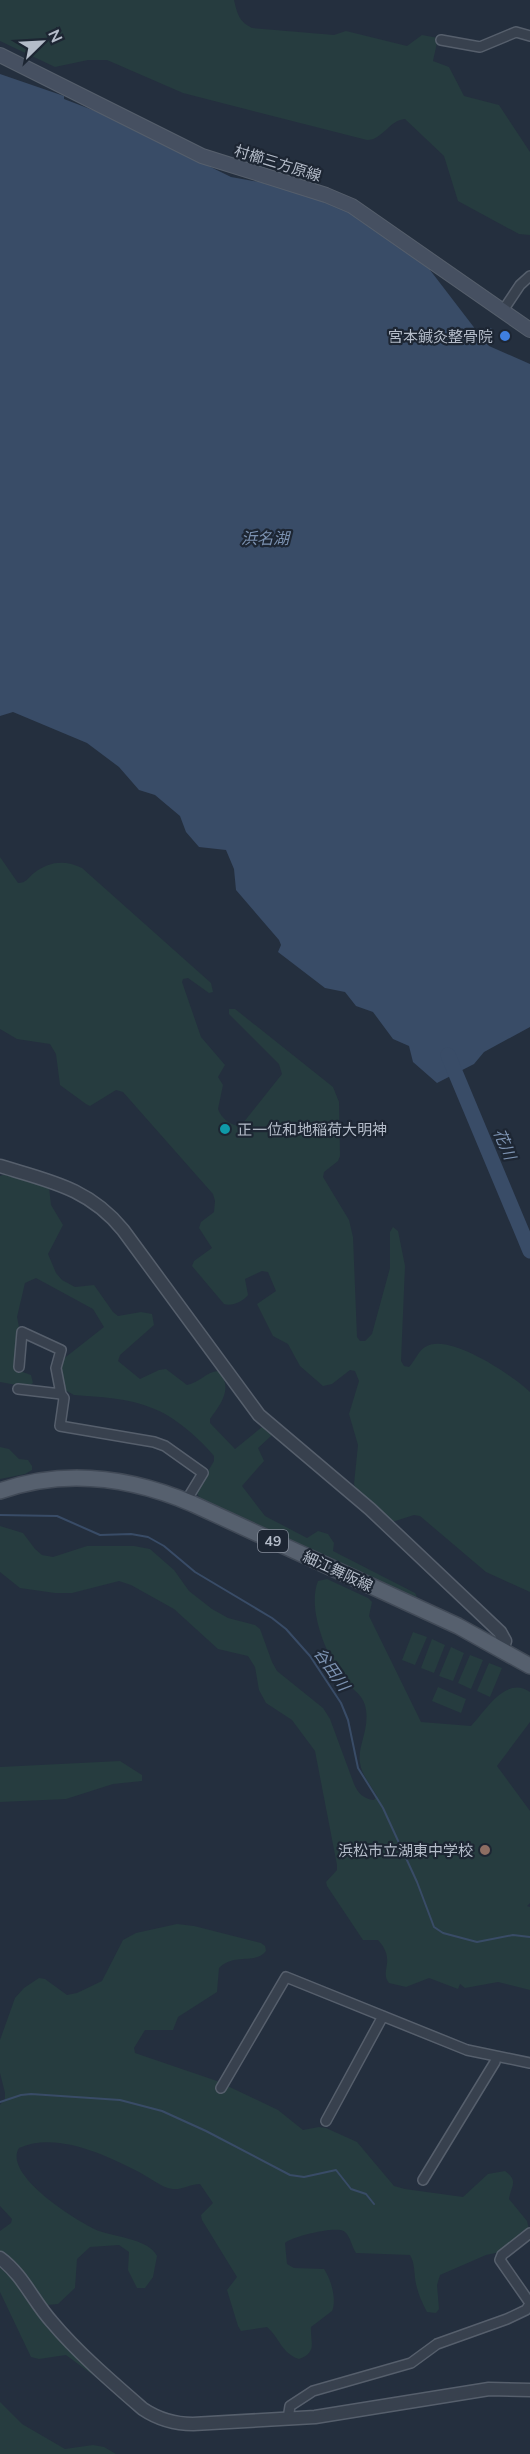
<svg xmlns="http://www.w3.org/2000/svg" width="530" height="2454" font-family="Mulish,'Noto Sans JP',sans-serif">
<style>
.green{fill:#263c3f}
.water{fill:#394c67}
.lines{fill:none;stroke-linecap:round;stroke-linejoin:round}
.stream{stroke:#394c67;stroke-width:2}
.river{stroke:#394c67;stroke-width:15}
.minor-casing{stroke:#565f6c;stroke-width:12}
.tertiary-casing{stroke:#565f6c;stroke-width:15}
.secondary-casing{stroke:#565f6c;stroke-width:16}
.primary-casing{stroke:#414a57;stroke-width:18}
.minor{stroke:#38414e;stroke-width:9}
.tertiary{stroke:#38414e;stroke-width:12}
.secondary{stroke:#465061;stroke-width:14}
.primary{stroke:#56606e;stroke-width:15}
.shop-dot{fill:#3f7fe0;stroke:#1d2633;stroke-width:2}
.culture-dot{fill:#0f9aa8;stroke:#1d2633;stroke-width:2}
.education-dot{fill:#8d6e63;stroke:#1d2633;stroke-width:2}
.labels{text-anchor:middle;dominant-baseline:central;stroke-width:4.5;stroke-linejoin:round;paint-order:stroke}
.shield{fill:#1d2633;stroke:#878f9c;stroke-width:1.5}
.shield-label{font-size:14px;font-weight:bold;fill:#b4bcc9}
.street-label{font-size:15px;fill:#b4bcc9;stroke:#1d2633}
.poi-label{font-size:15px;fill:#b4bcc9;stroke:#1d2633;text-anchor:end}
.water-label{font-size:16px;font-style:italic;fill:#7c92b1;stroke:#1d2633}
</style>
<rect width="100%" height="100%" fill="#242f3e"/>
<path class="green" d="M0,0H234C237,13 239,22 252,28L334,35L346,31L407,46L422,35L438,38L433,61L449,67L464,96L499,105L530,152V235L519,234L458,201L444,156L405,119C389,120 383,140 367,140L183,93L107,60H88L55,67L0,41Z
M0,857L18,883C26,883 28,878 34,873C50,861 65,860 82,868L211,983L213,992L209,993L188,978L183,979L182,982L201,1037L225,1065L218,1077L223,1085L218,1109C221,1118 231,1126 240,1126L243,1123L282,1074L279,1064L229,1014V1009H235L333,1087L339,1102L340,1156L338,1161L324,1172L323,1177L349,1220L353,1237L357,1337L360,1341H365L372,1334L390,1268V1232L393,1227L398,1231L405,1266L401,1361L404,1366L409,1367C416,1360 418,1350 427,1346C451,1334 512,1375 530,1392V1592L486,1572L420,1516L414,1515L392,1522L356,1489L354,1484L358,1445L349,1414L359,1381L355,1371L350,1370L332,1384L323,1386L300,1366L288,1344L273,1336L257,1304L276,1291L268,1272L262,1271L245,1279L248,1295C244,1301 231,1307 224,1304L192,1266L194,1261L212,1248L199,1228L201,1222L214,1212L215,1201L213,1194L123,1092L116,1090L90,1106L86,1104L60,1085L56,1054L50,1044L17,1039L0,1029Z
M6,1174L49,1187L51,1205L63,1225L48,1254L56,1273L62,1280L75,1287L94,1285L113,1312L118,1316L141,1312L152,1314L154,1325L120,1355L118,1361L140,1379L159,1370L166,1369L187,1385C199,1383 206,1372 218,1371C234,1387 221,1404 210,1419V1423L235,1449L262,1427L270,1432L271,1436L258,1448L264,1461L242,1486L265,1516L307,1538L318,1531L328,1534L334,1543L333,1551L415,1593L417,1597L415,1599L202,1501L196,1492L214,1461V1456C199,1438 174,1416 152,1408C129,1398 99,1397 74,1395L65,1390L60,1374L62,1360L104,1327L93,1309L36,1278L25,1283L17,1317L19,1327L16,1365L20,1371L31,1375L33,1383L27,1387L0,1382V1176Z
M0,1447L9,1449L19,1459L28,1460L32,1466V1470L25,1474L0,1479Z
M0,1526L23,1533L35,1549L42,1555L53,1557L87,1546H134L150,1549L174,1570L189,1591L212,1609L228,1618L255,1625L260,1629L272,1662L277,1671L323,1708L330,1719L354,1784C358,1793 363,1799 374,1800L377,1796C371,1785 362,1776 360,1763C357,1745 371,1729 365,1705C361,1692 348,1687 342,1677C326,1654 307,1609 318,1581L327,1579L368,1598L372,1602L369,1616L421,1722L471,1726C486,1710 506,1675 530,1692V1722L497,1766L530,1811V1903L527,1906L530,1907V1990L498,1982L465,1988L460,1984L458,1989L429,1978L406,1987L389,1983C379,1971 397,1961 378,1940H363L327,1886L326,1882L337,1870V1865L315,1751L292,1720L266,1703L259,1690L255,1667L248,1656L218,1649L174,1609L131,1585L119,1581L72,1593H55L20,1588L0,1572Z
M413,1632L427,1637L415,1665L402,1660Z
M432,1639L445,1645L434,1673L421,1668Z
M451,1647L464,1653L453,1681L439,1676Z
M470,1655L483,1660L471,1689L458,1683Z
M489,1663L502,1668L490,1697L477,1691Z
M438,1687L466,1699L461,1713L432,1701Z
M120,1761L142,1775V1781L113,1784L66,1799L0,1802V1767Z
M177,1924L194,1926L261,1943L265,1946L266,1951C255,1965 235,1952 219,1968L217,1992L178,2017L173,2030H145L134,2048L135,2053L217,2081L278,2110L303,2130L319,2127L326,2128L357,2142L394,2186L405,2189L463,2197L488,2174L505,2171C519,2181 511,2186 509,2199L527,2221L529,2229L500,2252L486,2255L440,2275L437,2285L439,2309L436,2313L427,2312C422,2303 418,2293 416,2284C414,2274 415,2263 410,2255L356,2253C352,2247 350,2236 345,2232C338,2225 291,2237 285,2243L287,2264L294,2268L324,2269C331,2279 337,2300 332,2311L311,2327C310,2342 318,2352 299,2359C282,2354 279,2337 267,2327L241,2331L238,2326L227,2290L237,2277L202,2220L201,2215L213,2203L200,2184C191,2184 182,2190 173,2189C162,2188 149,2177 139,2172C106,2155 56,2131 19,2148C2,2175 79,2223 99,2231C115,2237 149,2239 157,2256L153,2277L145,2288H137L128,2270L129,2252L119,2245L90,2247L77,2259L75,2288L58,2304L47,2305L21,2270L0,2251V2231L11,2223L12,2219L0,2206V2105L5,2099V2093L0,2073V2040L15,1998L24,1988L39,1978L45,1979L67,1995L77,1993L102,1981L123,1940L136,1933Z
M0,2264L3,2266L96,2374L93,2375L66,2355L39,2359L31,2357L0,2292Z
M0,2402L22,2424L65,2449L93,2445L104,2447L116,2454H0Z"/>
<path class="water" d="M0,74L64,96V99L103,114L231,177L265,183L324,201L349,212L430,268V270L476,330L480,331L489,327L492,329L485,340L489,346L530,364V1027L484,1052L474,1064L437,1083L413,1062L409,1046L393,1039L373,1012L356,1006L345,992L325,988L278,952L281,945L279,940L236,890L234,869L226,850L199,847L186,832L180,816L155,795L139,790L119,767L87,743L13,712L0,716Z"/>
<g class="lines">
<path class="stream" d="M0,1515L57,1516L100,1535L131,1534L148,1537L164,1546L195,1572L272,1618L286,1629L310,1656L341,1703L348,1720L358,1768L383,1808L417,1882L434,1927L443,1933L477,1942L513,1935L530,1937
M0,2102L21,2095L31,2094L120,2100L162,2111L206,2131L290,2175L304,2177L336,2170L351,2189L366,2194L374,2204"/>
<path class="river" d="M448,1055L530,1251"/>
<g class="minor-casing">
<path id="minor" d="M441,40L480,47L516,32L530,36
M502,312L520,285L530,276
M19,1367L22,1332L61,1350L56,1368L61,1394
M18,1389L61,1394L64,1398L60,1426L154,1442L165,1446L203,1473L186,1501
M221,2088L286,1977L467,2050L530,2063
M326,2121L383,2016
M423,2180L495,2062L496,2056
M530,2233L502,2255L500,2260L530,2303
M288,2419L290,2406L313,2391L411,2363L437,2344L507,2319L526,2310L530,2304"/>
</g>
<g class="tertiary-casing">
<path id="tertiary" d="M0,1166C49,1181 89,1188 123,1230L259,1415L370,1509L500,1632L505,1641L502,1650
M0,2258C23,2275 33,2301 52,2322C77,2352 113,2383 143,2409C158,2419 174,2424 193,2424L315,2417L489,2389L530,2390"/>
</g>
<g class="secondary-casing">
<path id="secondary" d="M0,55L202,156L326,195L352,206L530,330"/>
</g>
<g class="primary-casing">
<path id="primary" d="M0,1491C66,1468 130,1477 193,1504L458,1626L530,1666"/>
</g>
<use href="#minor" class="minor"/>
<use href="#tertiary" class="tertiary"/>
<use href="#secondary" class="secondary"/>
<use href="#primary" class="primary"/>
</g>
<circle class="shop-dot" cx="505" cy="336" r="6"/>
<circle class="culture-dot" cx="225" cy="1129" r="6"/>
<circle class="education-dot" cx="485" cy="1850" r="6"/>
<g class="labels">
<rect class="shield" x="258" y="1530" width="30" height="22" rx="4.5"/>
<g class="shield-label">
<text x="273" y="1541">49</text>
</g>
<g class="street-label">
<text transform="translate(278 163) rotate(17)">村櫛三方原線</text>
<text transform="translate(338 1571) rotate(25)">細江舞阪線</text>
</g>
<g class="poi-label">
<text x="493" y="336">宮本鍼灸整骨院</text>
<text x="237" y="1129" text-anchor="start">正一位和地稲荷大明神</text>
<text x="473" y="1850">浜松市立湖東中学校</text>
</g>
<g class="water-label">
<text x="265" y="538">浜名湖</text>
<text transform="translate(505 1144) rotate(67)">花川</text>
<text transform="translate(332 1669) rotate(55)">谷田川</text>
</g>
</g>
<g transform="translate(42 42) rotate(66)" stroke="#1d2633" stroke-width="4.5" paint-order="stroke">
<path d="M0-4.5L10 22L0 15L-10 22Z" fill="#b4bcc9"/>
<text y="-9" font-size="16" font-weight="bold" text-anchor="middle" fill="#b4bcc9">N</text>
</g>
</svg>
